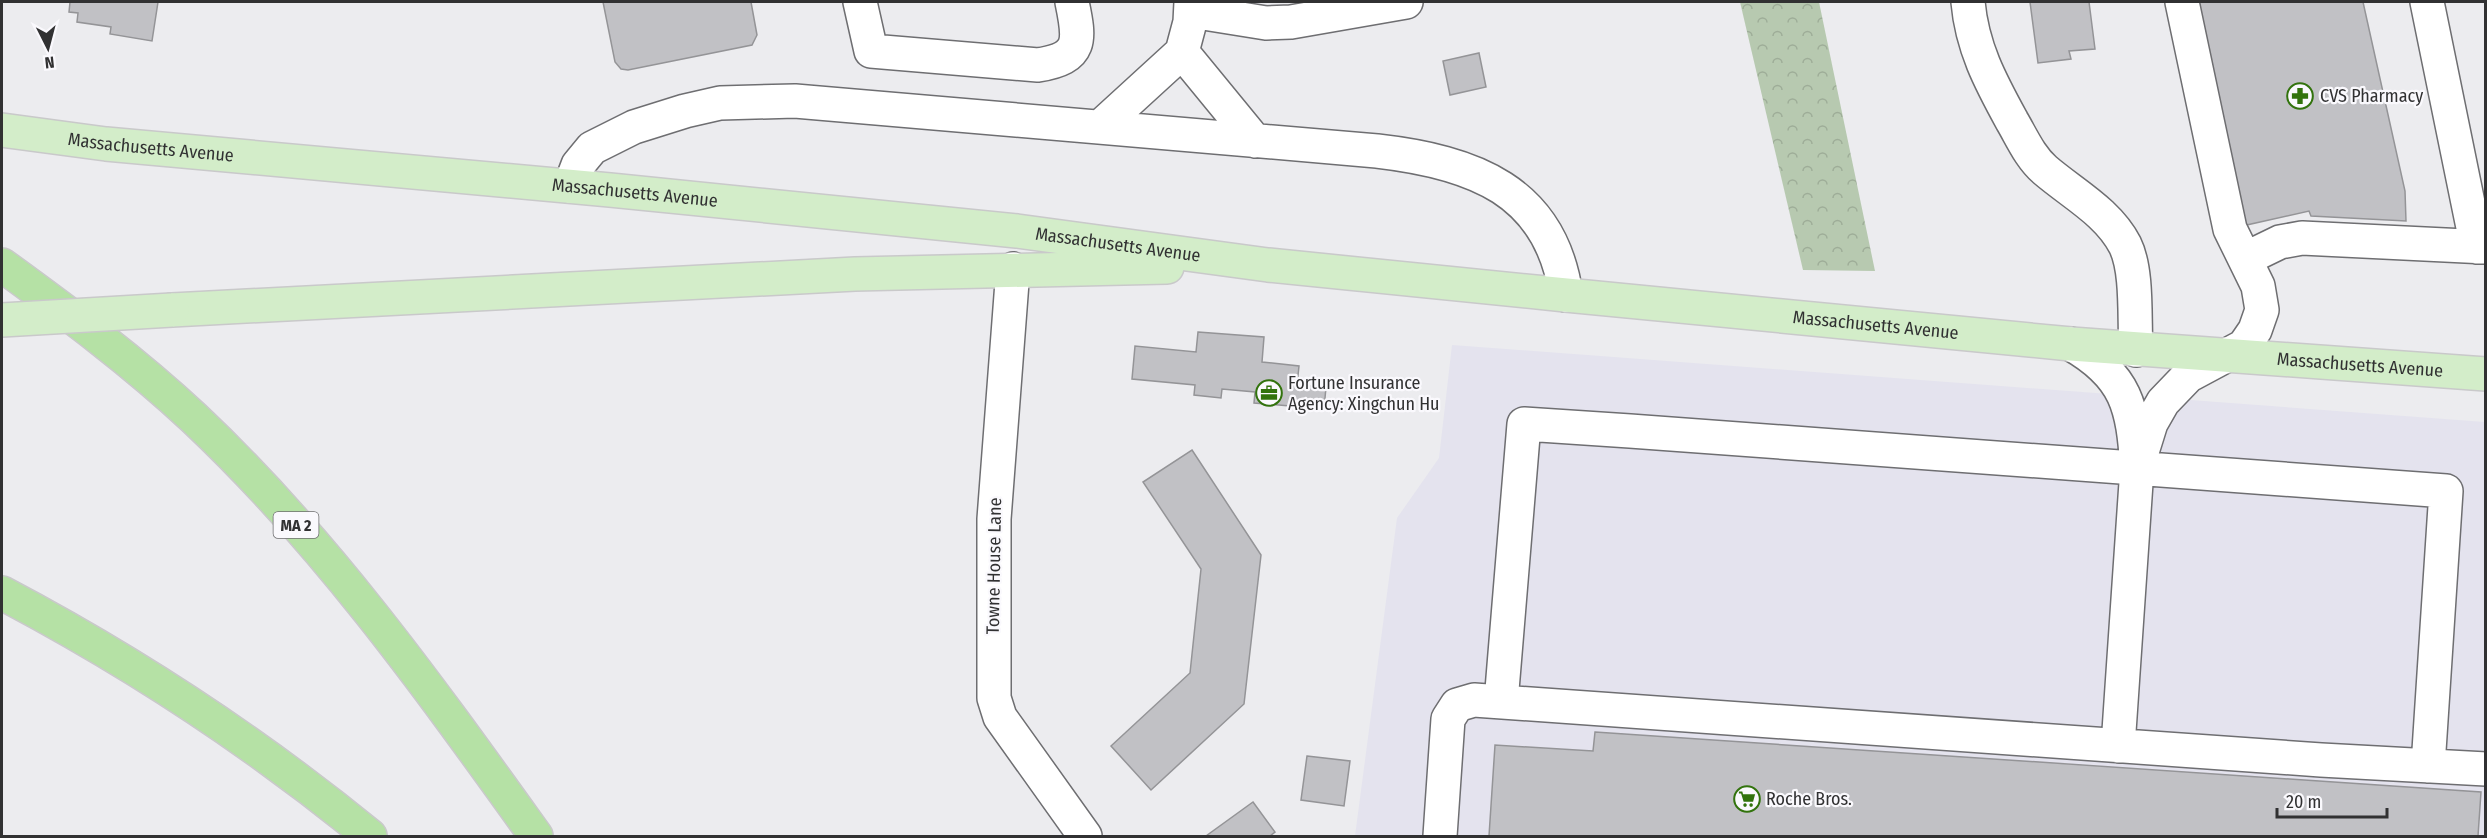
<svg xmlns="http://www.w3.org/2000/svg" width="2487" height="838" font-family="'Fira Sans Condensed',sans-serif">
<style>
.built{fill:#e4e3ee}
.park{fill:url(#park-crowns)}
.building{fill:#c1c1c5;stroke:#949497;stroke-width:1.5}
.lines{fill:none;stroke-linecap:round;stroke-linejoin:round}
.minor-casing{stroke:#6e6e71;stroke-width:36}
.major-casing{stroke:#c9c9ca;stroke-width:36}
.highway-casing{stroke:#c9c9ca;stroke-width:36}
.minor{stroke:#fff;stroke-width:33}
.major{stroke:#d3edc9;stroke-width:33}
.highway{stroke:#b5e1a5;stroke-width:33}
.major-bridge-casing{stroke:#c9c9ca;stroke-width:36;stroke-linecap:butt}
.major-bridge{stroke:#d3edc9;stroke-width:33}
.labels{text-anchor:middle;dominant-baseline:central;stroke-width:4.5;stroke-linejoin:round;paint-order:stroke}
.shield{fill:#faf9fd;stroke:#6d6d6f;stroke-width:1.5}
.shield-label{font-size:16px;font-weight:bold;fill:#313132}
.poi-label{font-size:18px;fill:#313132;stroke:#faf9fd;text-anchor:start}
.street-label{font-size:18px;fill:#313132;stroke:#faf9fd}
</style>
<defs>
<pattern id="park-crowns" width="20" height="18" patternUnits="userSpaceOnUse" patternTransform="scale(1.5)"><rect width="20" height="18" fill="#b7c9b0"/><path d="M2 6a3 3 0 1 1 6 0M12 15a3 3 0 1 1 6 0" fill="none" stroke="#9ead98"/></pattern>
</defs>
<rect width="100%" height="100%" fill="#ececef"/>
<path class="built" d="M1452,345L2485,422V836H1355L1397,518L1439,458Z"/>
<path class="park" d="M1740,2H1819L1875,271L1803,270Z"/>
<path class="building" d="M70,2H158L152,41L110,34L111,27L77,22L78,13L69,12Z
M603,2H751L757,35L752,45L628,70L621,69L615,62Z
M2030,2H2089L2095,49L2069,51L2071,59L2038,63Z
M2196,2H2363L2405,191L2406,221L2311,216L2309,211L2242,226Z
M1479,53L1486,87L1450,95L1443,61Z
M1198,332L1264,337L1262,362L1299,366L1297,385L1326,387L1324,409L1254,403L1255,392L1222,389L1221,398L1194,395L1195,385L1132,379L1135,346L1196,352Z
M1192,450L1261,555L1244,704L1151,790L1111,746L1190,673L1201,569L1143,482Z
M1595,732L2481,792L2478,836H1489L1495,745L1593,751Z
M1307,756L1350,761L1344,806L1301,800Z
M1253,802L1275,832L1270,836H1206Z"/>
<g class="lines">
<g class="minor-casing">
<path id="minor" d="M860,2L871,51L1038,65C1083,58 1080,40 1072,2
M1968,2C1972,47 1990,81 2012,121C2022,138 2030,157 2045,170C2073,194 2108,212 2125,245C2138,271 2134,320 2136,350
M2427,2L2477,247
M1191,11L1266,23L1291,22L1406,2
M1182,52L1255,141
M1100,127L1182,52L1190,22L1191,2
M570,186L578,165L592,148L634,127L685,111L720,103L795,101L1377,151C1473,162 1551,190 1566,295
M2245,259L2280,242L2302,238L2486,247
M1013,269L994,519V698L1000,717L1085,836
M2071,344C2127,376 2133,407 2137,468L2118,746
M2137,468L2151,423L2163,402L2188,376L2244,346L2255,330L2262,310L2258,286L2230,229L2182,2
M1501,702L1524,424L1630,431L2446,491L2428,766
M1440,836L1448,719L1457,705L1474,700L2321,760L2486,769"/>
</g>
<g class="major-casing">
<g id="major">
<path id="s1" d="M2,130L106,144L610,190L1017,231L1268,265L1566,295L2071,344L2486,374"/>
<path d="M172,310L855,274L1167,267"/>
</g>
</g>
<g class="highway-casing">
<path id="highway" d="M2,265C68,313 134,362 194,418C326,542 431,690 536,836
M2,593C133,662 255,742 370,836"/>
</g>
<use href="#minor" class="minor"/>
<use href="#major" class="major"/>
<use href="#highway" class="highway"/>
<g class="major-bridge-casing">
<path id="major-bridge" d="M2,320L172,310"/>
</g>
<use href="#major-bridge" class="major-bridge"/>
</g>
<defs>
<g id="pharmacy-ring" transform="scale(1.35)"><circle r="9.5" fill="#faf9fd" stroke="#32730d" stroke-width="1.5"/><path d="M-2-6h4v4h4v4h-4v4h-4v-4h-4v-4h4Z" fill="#32730d"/></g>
<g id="office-ring" transform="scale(1.35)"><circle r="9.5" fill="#faf9fd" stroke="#32730d" stroke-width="1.5"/><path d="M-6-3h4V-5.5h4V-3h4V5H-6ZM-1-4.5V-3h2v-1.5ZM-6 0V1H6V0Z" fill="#32730d"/></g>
<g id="supermarket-ring" transform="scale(1.35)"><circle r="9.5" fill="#faf9fd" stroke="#32730d" stroke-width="1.5"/><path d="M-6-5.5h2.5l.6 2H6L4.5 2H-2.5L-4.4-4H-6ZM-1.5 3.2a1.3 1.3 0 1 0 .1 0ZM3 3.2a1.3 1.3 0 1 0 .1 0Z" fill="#32730d"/></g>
</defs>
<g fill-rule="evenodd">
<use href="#pharmacy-ring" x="2300" y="96"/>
<use href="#office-ring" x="1269" y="393"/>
<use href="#supermarket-ring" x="1747" y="799"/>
</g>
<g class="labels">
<rect class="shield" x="273.5" y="512" width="45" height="26" rx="4.5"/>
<g class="shield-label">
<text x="296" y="525">MA 2</text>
</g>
<g class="poi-label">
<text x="2320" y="96">CVS Pharmacy</text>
<text x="1288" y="383">Fortune Insurance<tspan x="1288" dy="21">Agency: Xingchun Hu</tspan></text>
<text x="1766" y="799">Roche Bros.</text>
</g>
<g class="street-label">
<text stroke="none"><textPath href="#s1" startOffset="150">Massachusetts Avenue</textPath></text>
<text stroke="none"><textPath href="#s1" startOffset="636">Massachusetts Avenue</textPath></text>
<text stroke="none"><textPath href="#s1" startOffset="1122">Massachusetts Avenue</textPath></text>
<text stroke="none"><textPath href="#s1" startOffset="1884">Massachusetts Avenue</textPath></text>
<text stroke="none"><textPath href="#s1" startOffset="2370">Massachusetts Avenue</textPath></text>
<text transform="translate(994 566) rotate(-89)">Towne House Lane</text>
</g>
</g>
<rect width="2487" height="838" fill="none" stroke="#313132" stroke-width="6"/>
<g transform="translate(48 48) rotate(174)" stroke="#faf9fd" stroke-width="4.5" paint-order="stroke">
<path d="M0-4.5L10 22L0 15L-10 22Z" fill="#313132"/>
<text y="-9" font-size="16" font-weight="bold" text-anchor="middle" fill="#313132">N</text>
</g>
<path d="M2277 808v9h110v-9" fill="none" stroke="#313132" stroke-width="3"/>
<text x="2286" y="808" font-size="18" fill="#313132" stroke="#faf9fd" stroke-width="4.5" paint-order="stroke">20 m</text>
</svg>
